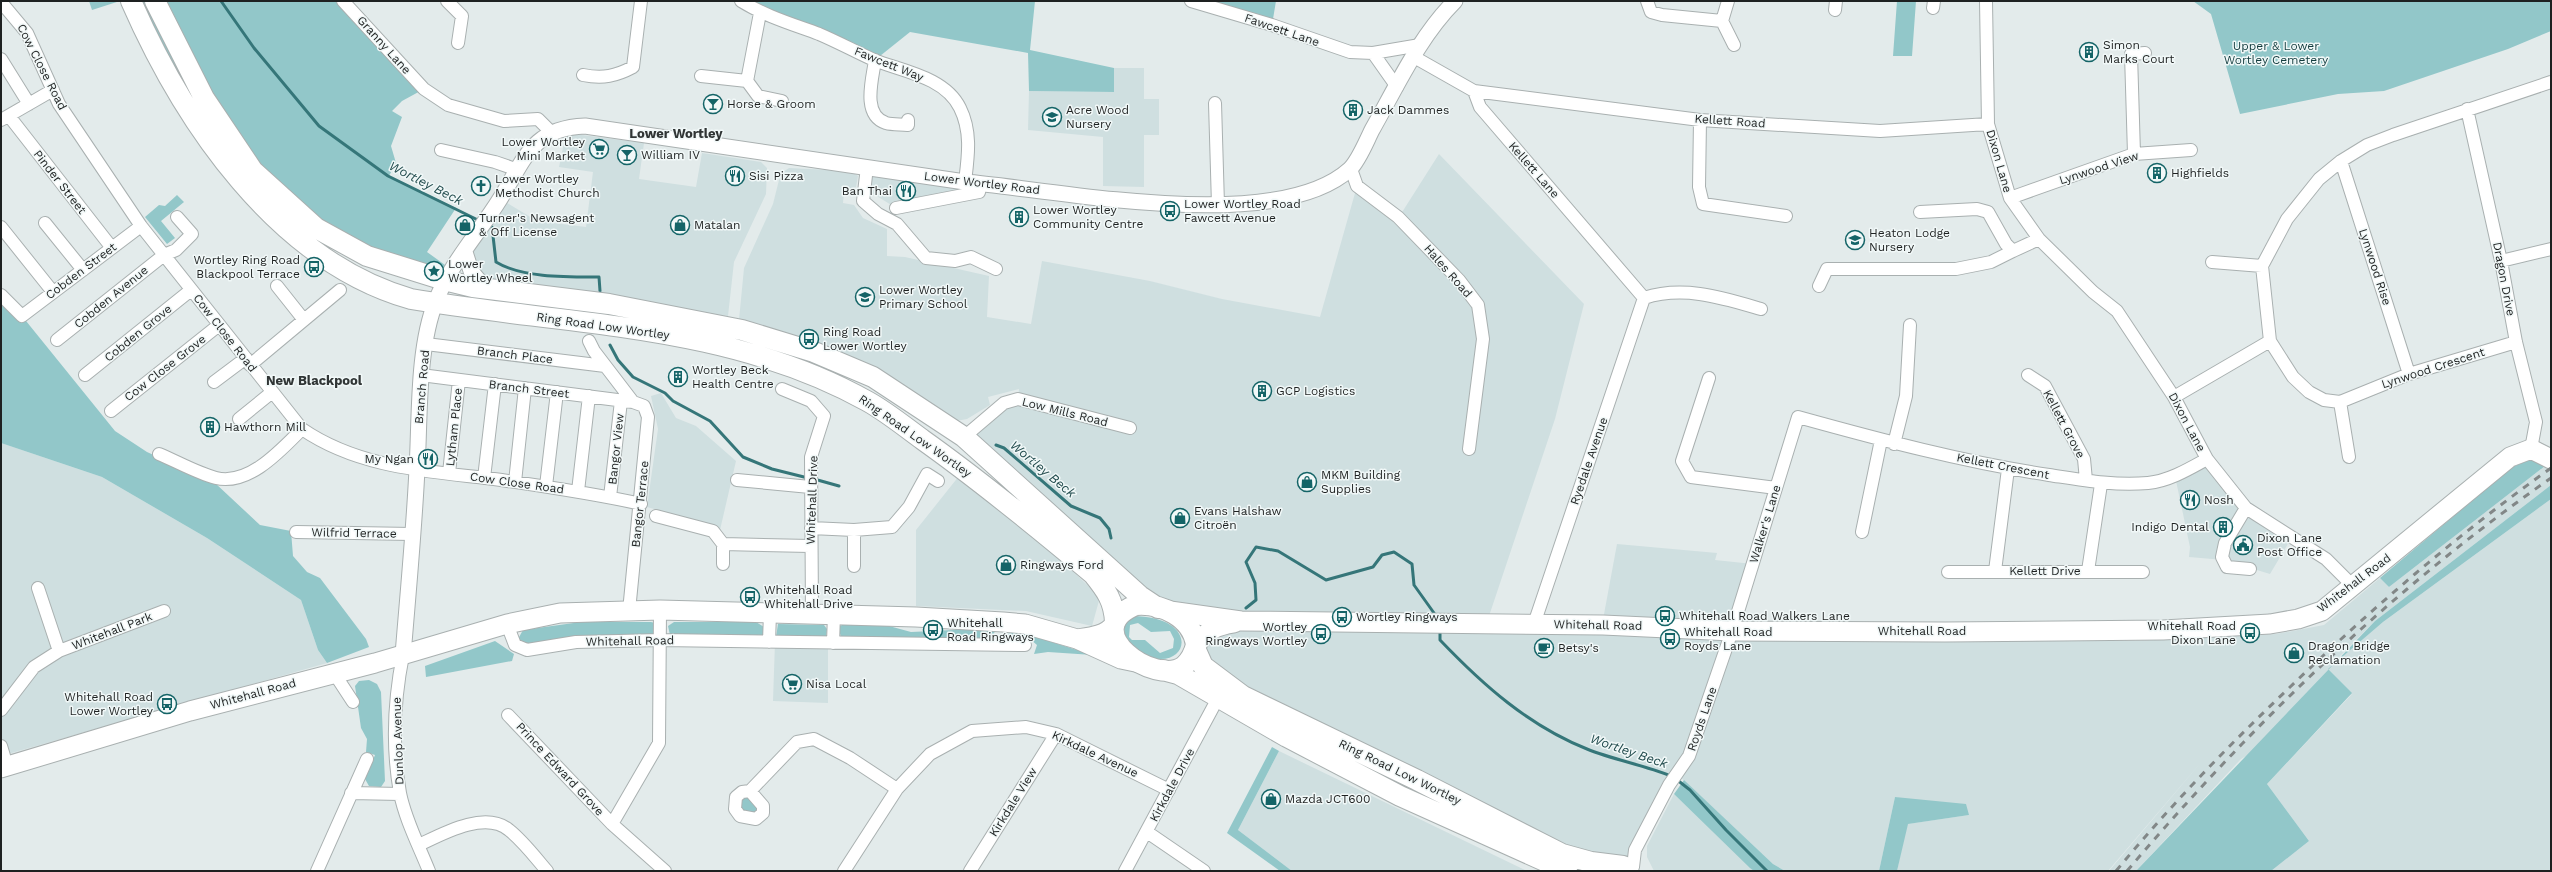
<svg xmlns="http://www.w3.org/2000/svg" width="2552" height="872" font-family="'Work Sans',sans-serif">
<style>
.built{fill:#cfdfe0}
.green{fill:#92c7c9;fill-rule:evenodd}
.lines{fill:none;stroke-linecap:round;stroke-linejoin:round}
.stream{stroke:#357679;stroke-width:3}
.minor-casing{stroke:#a9b0b0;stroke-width:14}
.tertiary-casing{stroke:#a9b0b0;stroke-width:17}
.primary-casing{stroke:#a9b0b0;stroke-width:21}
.trunk-casing{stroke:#a9b0b0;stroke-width:22}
.minor{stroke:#fff;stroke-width:12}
.tertiary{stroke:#fff;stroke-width:15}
.primary{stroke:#fff;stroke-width:19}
.trunk{stroke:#fff;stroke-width:20}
.rail{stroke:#828787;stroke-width:3;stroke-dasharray:7 7;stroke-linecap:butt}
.labels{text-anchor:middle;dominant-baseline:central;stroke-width:3;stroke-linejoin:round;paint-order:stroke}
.street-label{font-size:12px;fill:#1e2121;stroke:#f1f8f8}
.poi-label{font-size:12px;fill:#1e2121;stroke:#f1f8f8;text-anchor:start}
.park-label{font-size:12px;fill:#123c3e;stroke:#f1f8f8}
.neighbourhood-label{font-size:13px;font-weight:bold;fill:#303535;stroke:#f1f8f8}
.water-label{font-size:13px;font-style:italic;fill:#244d4f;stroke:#f1f8f8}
</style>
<rect width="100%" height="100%" fill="#e3ebeb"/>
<path class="built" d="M1114,68H1144V99H1159V135H1144V187L1103,186V137L1028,130L1029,91L1114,92Z
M566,133L644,143L639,179L696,187L702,153L761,162L767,168L766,194L734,262L728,316L484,283L469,253L504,201L537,221L586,227L593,172L559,167Z
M1439,154L1584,304L1555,419L1486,625H1602L1617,544L1717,553L1715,560L1753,564L1729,639L2135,641L2276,634L2324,625L2380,578L2389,587L2545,466L2551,470V485L2375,621L2332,664L2383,622L2551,499V871H2271L2309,841L2267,784L2352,694L2241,759L2136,871H2109L2203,760L2108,871H1897L1907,824L1969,815L1895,797L1879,871H1785L1773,864L1677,774L1633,867L1591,862L1243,696L1198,658L1217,625L1170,611L964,437L1018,399L1019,389L988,397L990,405L967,419L956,421L739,320L744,268L773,204L779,180L783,172L789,168L850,171L858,176L856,187L844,191L843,203L854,205L863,218L887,229V256L905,257L989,276L987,317L1031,324L1042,261L1150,281L1222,299L1320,317L1357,186L1399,217Z
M867,167L979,192L896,208L864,188Z
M661,393L676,418L696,426L736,461L720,530L707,524L647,507L658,429L651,396Z
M1,443L102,477L207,538L301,600L318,650L327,663L1,756Z
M2207,459L2246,508L2292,537L2270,574L2224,560L2189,557L2190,547L2175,476Z
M959,476L1064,563L1100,597L1092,626L1026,611L916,606V530Z
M775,642L828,643V703L773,701Z
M1279,751L1409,814L1527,871H1292L1238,830Z
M1674,794L1704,821L1754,871H1654L1647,857V846Z"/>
<path class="green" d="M89,1H120L92,10Z
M140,1H147L220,135L187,95Z
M155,1H343L424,89L402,101L392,111L402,117L391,146L396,163L389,176L456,208L427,252L452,270L444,280L390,265L283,200L253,171Z
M741,1H1035L1030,50L1114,68V92L1029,91L1028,53L910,32L875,60Z
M1191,1H1276L1272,25Z
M1897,1H1916L1912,56H1893Z
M2193,1H2551V31L2508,49L2384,91L2338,94L2240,114L2211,14Z
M177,195L184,202L161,221L175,238L167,244L145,217L159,205L165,206Z
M1,295L22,316L115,431L147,452L215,483L260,525L291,531L293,556L307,572L320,578L366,639L369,647L327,663L318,650L301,600L207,538L102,477L1,443Z
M2532,459L2545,466L2389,587L2380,578L2512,467Z
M2551,485V499L2383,622L2328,669L2352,693L2267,784L2309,841L2271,871H2136L2375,621Z
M1132,616C1212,616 1184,689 1127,645L1122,620ZM1138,623L1151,632L1170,631L1174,639L1173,648L1160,653L1145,640H1132L1129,637L1130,625Z
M581,622H651L655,623L656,635L527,645L518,639L523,630Z
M674,622H756L764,627V636L670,635L668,626Z
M846,623L889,626L911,632L954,630L966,626L995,631L991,641L841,637L838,627Z
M778,624L824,625L827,629L826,638L776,637Z
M1020,632L1093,655L1048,652L1034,654L1037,645L1030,639L1024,643L1005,641L1009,633Z
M495,641L514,654L512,661L426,677L425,666Z
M369,680L377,684L381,692L385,781L381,787L369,786L365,779L375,755L366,752L367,739L361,728L355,686L359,681Z
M1272,747L1279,751L1238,830L1292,871H1280L1227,833Z
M1684,780L1773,864L1785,871H1754L1750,868L1674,794Z
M747,796L758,809L756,814L743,813L740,800Z
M1895,797L1966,804L1969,815L1908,824L1897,871H1879Z"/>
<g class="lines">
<path class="stream" d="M221,1L254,48L319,126L388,176L480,221
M488,225L492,227L496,262C522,278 568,277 599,277L600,291
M610,345L618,360L633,377L665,393L673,401L710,421L743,457L772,469L808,478
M996,445L1004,448L1071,506L1100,518L1109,529L1111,538
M814,479L839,486
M1246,608L1256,600L1255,583L1246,562L1256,547L1278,551L1326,580L1373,567L1382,555L1394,552L1412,564L1414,585L1434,613
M1440,633V640C1483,685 1529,726 1587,749C1614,760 1644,765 1671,776
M1676,779L1690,790L1726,830L1767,871"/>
<g class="minor-casing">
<path id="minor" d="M343,1L424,89L448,105L504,121L538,119L551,132
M447,1L462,16L458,43
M741,1C765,16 792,24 819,34C838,42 856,52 874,60C902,71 945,77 960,108C972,132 968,157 965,182
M1191,1L1272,25L1350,52L1373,53L1397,87
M1647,1L1651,12L1662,15L1722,21L1728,1
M1986,1L1988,124L2010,198L2039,239L2093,292L2117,311L2174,397L2207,459L2246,508L2326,559L2353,586
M1,2L27,33L59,104L141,226L302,429C359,468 427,471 494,479C543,486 592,493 641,504
M1933,8L1934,1
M1835,10L1836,1
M760,13L747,81L758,96L782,101
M1722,21L1734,45
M1373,53L1420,45
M1414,57L1474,91L1480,107L1644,298
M1,59L29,104
M875,60C873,77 861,115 886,123C893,125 901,124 908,125V120
M583,75C603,79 616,76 633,67L641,1
M701,76L747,81
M1474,91L1700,120L1880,131L1988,124
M1215,103L1218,205
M2467,109L2501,261L2516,342L2536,422L2531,449
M9,116L112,248
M1,120L53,90
M1700,120L1699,187L1703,204L1786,216
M441,150L495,162L518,170
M2134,154L2131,54L2145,53
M2341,161L2409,374
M867,167L863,201L878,214L897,224L926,258L955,261L971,257L996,269
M1351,169L1357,186L1398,217L1459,280L1478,305L1483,339L1469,449
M2010,198L2134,154L2191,150
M896,208L979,192L981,184
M1920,212L1977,209L1988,212L2006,244L2013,251L2039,239
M45,223L83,270
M1,227L53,292
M2501,261L2551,249
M2212,262L2262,266
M277,286L304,320
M1819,286L1827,269H1956L1991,262L2013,251
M1,295L22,316L141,226
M1644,298C1684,285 1723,298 1761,309
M57,340L164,255L176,250L192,234L177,217
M589,341L594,351L633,402
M2516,342L2409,374L2340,402L2324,400L2309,392L2293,377L2270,341L2262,266L2287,219L2319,179L2341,161L2367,145L2393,135L2551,82
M426,344L605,366
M250,365L340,290
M85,375L191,290
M421,375L633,402L644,406L648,417L629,611
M2028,375L2045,386L2084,459L2086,480
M1709,378L1682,461L1691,477L1776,488
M214,382L246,358
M782,389L811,401L824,416L811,457L812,613
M2174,397L2270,341
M2340,402L2349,457
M111,411L219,325
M239,419L271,393
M964,437L1004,403L1018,399L1130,428
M1894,444L1906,396L1910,325
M159,454C178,462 197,473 216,478C249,486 281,450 302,429
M449,473L459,380
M484,478L495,384
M737,480L810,487
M515,482L525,388
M546,486L557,392
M578,491L589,396
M610,497L621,401
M2246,508L2225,543L2222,557L2227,567L2250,569
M656,516L713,531L723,544V564
M811,528L854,530L892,527L909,507L927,474L938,481
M854,530V566
M296,532L412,534
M1862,532L1881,440
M723,544L810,546
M1995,571L2008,469
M2088,571L2101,484
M1948,572H2143
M38,588L59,651
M507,624L515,645L527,650L576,642L661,640L1025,645
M1534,624L1644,298
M769,642L770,613
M833,643L834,614
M403,655C394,700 392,748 400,793C405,819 419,846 429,871
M334,673L353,702
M1,710L34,667L59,651L164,611
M508,715L612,824L665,871
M1,746L7,766
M750,791L763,806V813L756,819L740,816L735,809L736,797L742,792L750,791L797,742L814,739L850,758L897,789
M351,793L400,794
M612,824L659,743L660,610
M1147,832L1204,871
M419,845C442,834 485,810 509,830C523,841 535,857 547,871
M1633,867L1635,850L1669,785L1689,756L1732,631L1798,417C1881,440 1964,462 2049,475C2082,480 2114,486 2148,483C2169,481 2189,469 2207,459
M317,871L367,759
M844,871L897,789L930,754L972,731L1026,727L1056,734L1169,790
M970,871L1056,734
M1125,871L1218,698"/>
</g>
<g class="tertiary-casing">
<path id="tertiary" d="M465,252L471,271L485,288
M403,655C408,593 414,531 417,469C420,418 417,348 436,301C450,264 479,233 500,199C525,159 532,128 585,126L965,182C1059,190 1276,236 1350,169C1359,160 1366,142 1372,130C1397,86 1419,37 1455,1"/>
</g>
<g class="primary-casing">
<path id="primary" d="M1170,611L1241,621L1603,625L1732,631L1945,632L2163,630L2270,624L2298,619L2322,611L2510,457L2531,449L2551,459
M1077,639C1091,637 1105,636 1115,624
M1196,645C1207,630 1216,626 1234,623
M1,768L190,711L375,663L507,624L560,613L660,610L916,617L1003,622L1025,624L1077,639L1121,659L1140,663"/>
</g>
<g class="trunk-casing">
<path id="trunk" d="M131,1C184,122 277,261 411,299C564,325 728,323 867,401C887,412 905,427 923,440C982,482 1038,528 1093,574C1106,590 1114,601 1115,622
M155,1L204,98L253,171L316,228L367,256L444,280L473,287L609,304L742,330L814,352L873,377L964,437L1140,596L1158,608
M1136,605C1161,603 1192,617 1196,645C1194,653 1191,660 1184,666C1155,688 1075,630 1136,605Z
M1195,648L1203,666L1243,696L1417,780L1562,854L1591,862L1623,866
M1163,670L1178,674L1287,737L1400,796L1567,871"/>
</g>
<use href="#minor" class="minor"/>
<use href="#tertiary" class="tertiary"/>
<use href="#primary" class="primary"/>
<use href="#trunk" class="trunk"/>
<path class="rail" d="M2116,871C2170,806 2227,747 2288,689C2371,609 2457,535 2551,468
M2127,871C2252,724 2392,589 2551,478"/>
</g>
<defs>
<g id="building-ring" transform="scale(1)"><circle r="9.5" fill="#f1f8f8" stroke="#146467" stroke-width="1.5"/><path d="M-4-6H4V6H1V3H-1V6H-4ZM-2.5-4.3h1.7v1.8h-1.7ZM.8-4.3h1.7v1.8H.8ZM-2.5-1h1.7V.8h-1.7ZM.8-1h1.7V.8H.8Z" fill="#146467"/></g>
<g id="bar-ring" transform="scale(1)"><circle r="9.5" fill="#f1f8f8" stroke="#146467" stroke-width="1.5"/><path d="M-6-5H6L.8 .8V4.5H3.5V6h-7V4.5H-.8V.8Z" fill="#146467"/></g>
<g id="school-ring" transform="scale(1)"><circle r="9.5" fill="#f1f8f8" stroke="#146467" stroke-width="1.5"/><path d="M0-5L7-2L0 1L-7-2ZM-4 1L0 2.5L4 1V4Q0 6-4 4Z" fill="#146467"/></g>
<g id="supermarket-ring" transform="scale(1)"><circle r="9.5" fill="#f1f8f8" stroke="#146467" stroke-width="1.5"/><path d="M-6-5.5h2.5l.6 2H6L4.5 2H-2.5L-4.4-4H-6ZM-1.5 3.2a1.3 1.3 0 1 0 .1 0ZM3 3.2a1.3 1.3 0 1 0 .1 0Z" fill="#146467"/></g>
<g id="restaurant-ring" transform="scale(1)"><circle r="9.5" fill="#f1f8f8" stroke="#146467" stroke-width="1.5"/><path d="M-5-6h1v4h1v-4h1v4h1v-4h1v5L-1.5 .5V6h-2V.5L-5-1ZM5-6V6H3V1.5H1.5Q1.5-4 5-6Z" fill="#146467"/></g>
<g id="church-ring" transform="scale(1)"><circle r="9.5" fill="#f1f8f8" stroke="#146467" stroke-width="1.5"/><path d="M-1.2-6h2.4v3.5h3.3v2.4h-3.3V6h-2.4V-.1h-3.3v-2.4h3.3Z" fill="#146467"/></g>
<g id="bus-ring" transform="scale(1)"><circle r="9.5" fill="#f1f8f8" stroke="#146467" stroke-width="1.5"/><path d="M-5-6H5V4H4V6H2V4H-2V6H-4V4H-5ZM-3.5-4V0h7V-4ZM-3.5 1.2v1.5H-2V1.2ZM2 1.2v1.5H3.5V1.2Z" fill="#146467"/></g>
<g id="shop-ring" transform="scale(1)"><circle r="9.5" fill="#f1f8f8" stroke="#146467" stroke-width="1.5"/><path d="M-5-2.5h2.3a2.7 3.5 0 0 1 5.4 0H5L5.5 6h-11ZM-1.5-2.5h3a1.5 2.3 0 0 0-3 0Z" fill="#146467"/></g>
<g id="sight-ring" transform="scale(1)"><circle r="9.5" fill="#f1f8f8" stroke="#146467" stroke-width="1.5"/><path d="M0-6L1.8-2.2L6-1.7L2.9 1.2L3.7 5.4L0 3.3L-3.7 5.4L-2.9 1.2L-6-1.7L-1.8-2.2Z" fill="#146467"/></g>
<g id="civic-ring" transform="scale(1)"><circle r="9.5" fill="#f1f8f8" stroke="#146467" stroke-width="1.5"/><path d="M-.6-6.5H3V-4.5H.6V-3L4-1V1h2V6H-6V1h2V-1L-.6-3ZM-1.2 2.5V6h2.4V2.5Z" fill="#146467"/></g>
<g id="cafe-ring" transform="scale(1)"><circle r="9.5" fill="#f1f8f8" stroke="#146467" stroke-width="1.5"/><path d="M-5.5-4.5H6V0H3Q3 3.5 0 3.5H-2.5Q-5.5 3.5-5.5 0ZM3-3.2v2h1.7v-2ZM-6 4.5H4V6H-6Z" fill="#146467"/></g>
</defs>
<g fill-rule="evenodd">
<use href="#building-ring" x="2089" y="52"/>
<use href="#bar-ring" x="713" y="104"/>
<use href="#building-ring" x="1353" y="110"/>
<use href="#school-ring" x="1052" y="117"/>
<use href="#supermarket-ring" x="599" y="149"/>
<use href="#bar-ring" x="627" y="155"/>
<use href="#building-ring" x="2157" y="173"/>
<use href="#restaurant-ring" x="735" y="176"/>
<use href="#church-ring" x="481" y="186"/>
<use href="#restaurant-ring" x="906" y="191"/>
<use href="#bus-ring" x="1170" y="211"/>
<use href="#building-ring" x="1019" y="217"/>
<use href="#shop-ring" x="465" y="225"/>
<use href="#shop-ring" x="680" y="225"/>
<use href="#school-ring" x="1855" y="240"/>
<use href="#bus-ring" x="314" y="267"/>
<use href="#sight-ring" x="434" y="271"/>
<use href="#school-ring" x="865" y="297"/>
<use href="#bus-ring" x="809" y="339"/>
<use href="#building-ring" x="678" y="377"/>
<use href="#building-ring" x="1262" y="391"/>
<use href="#building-ring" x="210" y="427"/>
<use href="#restaurant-ring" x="428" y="459"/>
<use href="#shop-ring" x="1307" y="482"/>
<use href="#restaurant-ring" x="2190" y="500"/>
<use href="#shop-ring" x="1180" y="518"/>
<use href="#building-ring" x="2223" y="527"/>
<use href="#civic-ring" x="2243" y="545"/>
<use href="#shop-ring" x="1006" y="565"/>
<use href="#bus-ring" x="750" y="597"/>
<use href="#bus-ring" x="1665" y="616"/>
<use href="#bus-ring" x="1342" y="617"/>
<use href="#bus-ring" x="933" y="630"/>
<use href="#bus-ring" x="2250" y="633"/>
<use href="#bus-ring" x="1321" y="634"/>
<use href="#bus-ring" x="1670" y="639"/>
<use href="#cafe-ring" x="1544" y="648"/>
<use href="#shop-ring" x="2294" y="653"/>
<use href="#supermarket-ring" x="792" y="684"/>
<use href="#bus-ring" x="167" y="704"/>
<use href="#shop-ring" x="1271" y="799"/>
</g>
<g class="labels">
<g class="street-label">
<text transform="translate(1282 30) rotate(19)">Fawcett Lane</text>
<text transform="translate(384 45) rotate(48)">Granny Lane</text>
<text transform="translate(889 64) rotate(22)">Fawcett Way</text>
<text transform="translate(42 67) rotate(63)">Cow Close Road</text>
<text transform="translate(1730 121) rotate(4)">Kellett Road</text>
<text transform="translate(1999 161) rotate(74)">Dixon Lane</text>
<text transform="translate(2099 168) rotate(-18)">Lynwood View</text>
<text transform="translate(1534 170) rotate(49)">Kellett Lane</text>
<text transform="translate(60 182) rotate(52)">Pinder Street</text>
<text transform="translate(982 183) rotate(7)">Lower Wortley Road</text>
<text transform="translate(2375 267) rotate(72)">Lynwood Rise</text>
<text transform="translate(81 271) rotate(-37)">Cobden Street</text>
<text transform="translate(1448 271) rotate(49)">Hales Road</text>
<text transform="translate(2504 279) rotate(79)">Dragon Drive</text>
<text transform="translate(111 297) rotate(-39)">Cobden Avenue</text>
<text transform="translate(603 326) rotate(8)">Ring Road Low Wortley</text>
<text transform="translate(138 333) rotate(-39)">Cobden Grove</text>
<text transform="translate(225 333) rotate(52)">Cow Close Road</text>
<text transform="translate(515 355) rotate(7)">Branch Place</text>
<text transform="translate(165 368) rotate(-38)">Cow Close Grove</text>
<text transform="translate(2433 368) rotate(-18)">Lynwood Crescent</text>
<text transform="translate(422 387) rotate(-85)">Branch Road</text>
<text transform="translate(529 389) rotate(7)">Branch Street</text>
<text transform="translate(1065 412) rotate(14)">Low Mills Road</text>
<text transform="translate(2187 422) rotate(62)">Dixon Lane</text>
<text transform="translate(2064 424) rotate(62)">Kellett Grove</text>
<text transform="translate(454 427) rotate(-84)">Lytham Place</text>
<text transform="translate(915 436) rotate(35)">Ring Road Low Wortley</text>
<text transform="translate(616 449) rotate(-84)">Bangor View</text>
<text transform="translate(1589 461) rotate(-71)">Ryedale Avenue</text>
<text transform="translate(2003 466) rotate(11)">Kellett Crescent</text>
<text transform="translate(517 483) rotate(8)">Cow Close Road</text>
<text transform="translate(812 500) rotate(-88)">Whitehall Drive</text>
<text transform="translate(640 504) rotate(-84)">Bangor Terrace</text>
<text transform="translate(1765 524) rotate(-73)">Walker's Lane</text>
<text transform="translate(354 533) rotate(1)">Wilfrid Terrace</text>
<text x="2045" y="571">Kellett Drive</text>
<text transform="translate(2354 583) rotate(-37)">Whitehall Road</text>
<text transform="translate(1598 625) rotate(1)">Whitehall Road</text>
<text transform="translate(112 631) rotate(-21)">Whitehall Park</text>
<text x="1922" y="631">Whitehall Road</text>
<text transform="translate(630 641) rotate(-1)">Whitehall Road</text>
<text transform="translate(253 694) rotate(-15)">Whitehall Road</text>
<text transform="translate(1702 719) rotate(-71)">Royds Lane</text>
<text transform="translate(398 741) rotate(-92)">Dunlop Avenue</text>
<text transform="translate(1095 754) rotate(25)">Kirkdale Avenue</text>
<text transform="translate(560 769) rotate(47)">Prince Edward Grove</text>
<text transform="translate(1400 772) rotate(26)">Ring Road Low Wortley</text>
<text transform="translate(1172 785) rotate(-62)">Kirkdale Drive</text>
<text transform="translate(1013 802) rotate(-58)">Kirkdale View</text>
</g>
<g class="poi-label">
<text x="2103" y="45">Simon<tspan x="2103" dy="14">Marks Court</tspan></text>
<text x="727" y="104">Horse &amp; Groom</text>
<text x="1066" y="110">Acre Wood<tspan x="1066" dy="14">Nursery</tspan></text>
<text x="1367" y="110">Jack Dammes</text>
<text x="585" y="142" text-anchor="end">Lower Wortley<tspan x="585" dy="14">Mini Market</tspan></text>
<text x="641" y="155">William IV</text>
<text x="2171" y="173">Highfields</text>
<text x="749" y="176">Sisi Pizza</text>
<text x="495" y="179">Lower Wortley<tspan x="495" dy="14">Methodist Church</tspan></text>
<text x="892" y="191" text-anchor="end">Ban Thai</text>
<text x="1184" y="204">Lower Wortley Road<tspan x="1184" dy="14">Fawcett Avenue</tspan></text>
<text x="1033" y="210">Lower Wortley<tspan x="1033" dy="14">Community Centre</tspan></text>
<text x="479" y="218">Turner's Newsagent<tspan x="479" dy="14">&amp; Off License</tspan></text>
<text x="694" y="225">Matalan</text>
<text x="1869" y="233">Heaton Lodge<tspan x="1869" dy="14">Nursery</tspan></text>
<text x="300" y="260" text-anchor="end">Wortley Ring Road<tspan x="300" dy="14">Blackpool Terrace</tspan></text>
<text x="448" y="264">Lower<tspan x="448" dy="14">Wortley Wheel</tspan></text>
<text x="879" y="290">Lower Wortley<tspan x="879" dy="14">Primary School</tspan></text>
<text x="823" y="332">Ring Road<tspan x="823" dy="14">Lower Wortley</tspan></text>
<text x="692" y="370">Wortley Beck<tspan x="692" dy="14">Health Centre</tspan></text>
<text x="1276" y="391">GCP Logistics</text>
<text x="224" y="427">Hawthorn Mill</text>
<text x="414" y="459" text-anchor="end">My Ngan</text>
<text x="1321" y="475">MKM Building<tspan x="1321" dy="14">Supplies</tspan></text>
<text x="2204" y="500">Nosh</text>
<text x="1194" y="511">Evans Halshaw<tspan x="1194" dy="14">Citroën</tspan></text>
<text x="2209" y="527" text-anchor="end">Indigo Dental</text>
<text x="2257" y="538">Dixon Lane<tspan x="2257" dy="14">Post Office</tspan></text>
<text x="1020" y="565">Ringways Ford</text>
<text x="764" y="590">Whitehall Road<tspan x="764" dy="14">Whitehall Drive</tspan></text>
<text x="1679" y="616">Whitehall Road Walkers Lane</text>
<text x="1356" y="617">Wortley Ringways</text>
<text x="947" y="623">Whitehall<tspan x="947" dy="14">Road Ringways</tspan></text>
<text x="2236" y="626" text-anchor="end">Whitehall Road<tspan x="2236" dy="14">Dixon Lane</tspan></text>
<text x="1307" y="627" text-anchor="end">Wortley<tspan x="1307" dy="14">Ringways Wortley</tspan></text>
<text x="1684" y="632">Whitehall Road<tspan x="1684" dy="14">Royds Lane</tspan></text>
<text x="2308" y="646">Dragon Bridge<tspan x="2308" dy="14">Reclamation</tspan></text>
<text x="1558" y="648">Betsy's</text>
<text x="806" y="684">Nisa Local</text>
<text x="153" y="697" text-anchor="end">Whitehall Road<tspan x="153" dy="14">Lower Wortley</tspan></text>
<text x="1285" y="799">Mazda JCT600</text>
</g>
<g class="park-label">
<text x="2276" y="46">Upper &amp; Lower<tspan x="2276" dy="14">Wortley Cemetery</tspan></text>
</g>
<g class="neighbourhood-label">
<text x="676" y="133">Lower Wortley</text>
<text x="314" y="380">New Blackpool</text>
</g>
<g class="water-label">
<text transform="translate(426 183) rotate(27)">Wortley Beck</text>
<text transform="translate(1043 469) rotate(40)">Wortley Beck</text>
<text transform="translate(1629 751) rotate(19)">Wortley Beck</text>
</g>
</g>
<rect width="2552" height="872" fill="none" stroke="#1e2121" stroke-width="4"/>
</svg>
